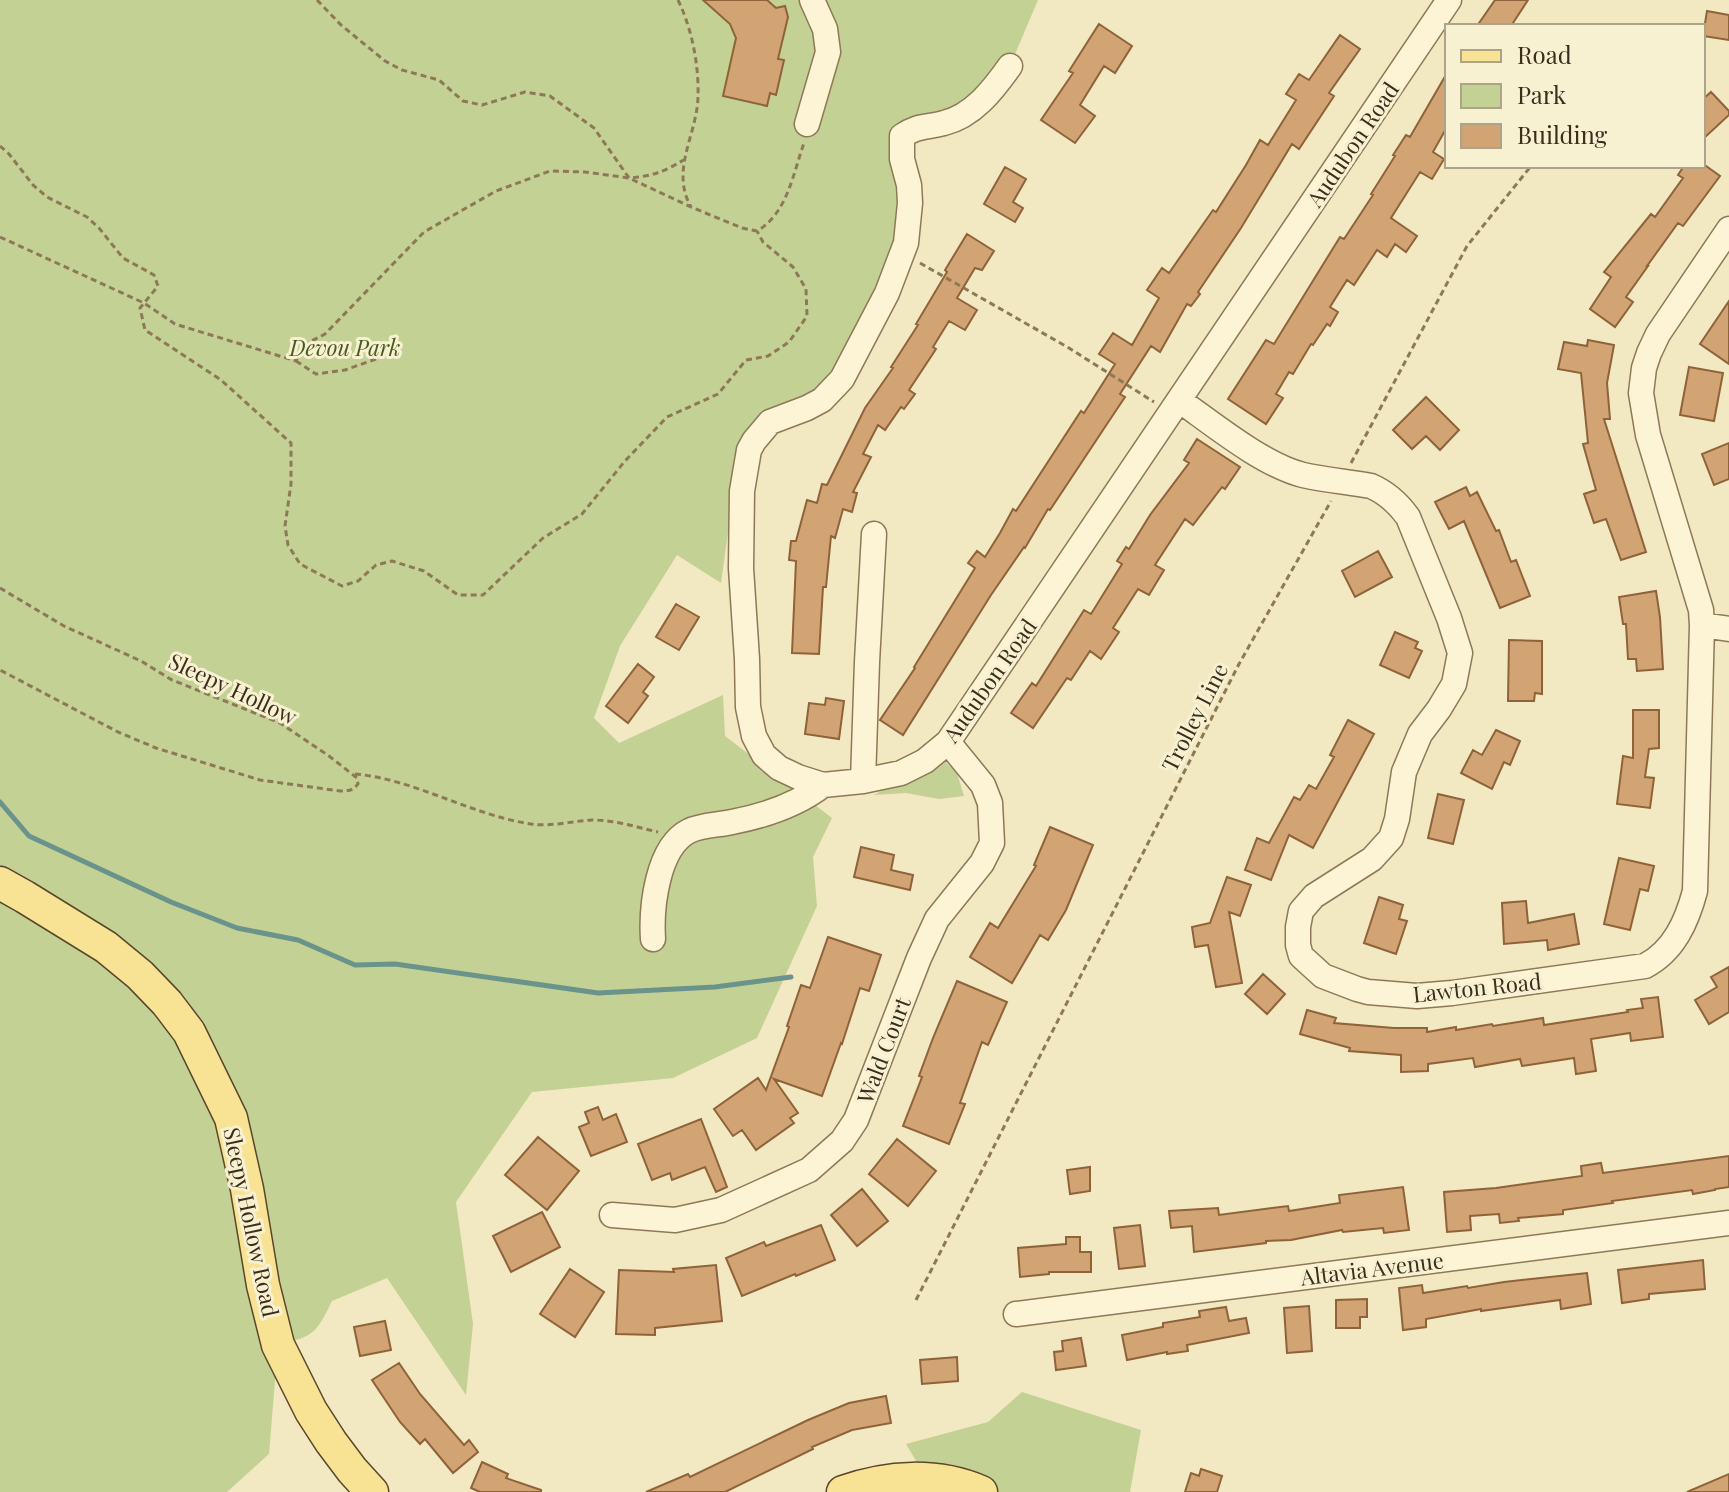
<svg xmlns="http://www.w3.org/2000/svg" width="1729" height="1492" font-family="'Playfair Display',serif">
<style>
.green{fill:#c4d194}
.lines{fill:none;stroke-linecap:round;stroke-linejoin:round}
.stream{stroke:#6a938c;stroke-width:5}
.building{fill:#d3a473;stroke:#8e633a;stroke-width:2}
.minor-casing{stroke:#8d7957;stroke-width:27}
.major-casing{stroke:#5a462b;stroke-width:35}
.path{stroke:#8d7957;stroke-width:3;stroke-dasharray:6 4;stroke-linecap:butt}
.minor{stroke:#fcf4d5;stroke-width:24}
.major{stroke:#f8e395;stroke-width:32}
.labels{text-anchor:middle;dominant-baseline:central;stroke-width:6;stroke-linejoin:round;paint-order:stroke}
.street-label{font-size:22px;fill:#3b2e1c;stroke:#f8f1d1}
.park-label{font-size:22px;font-style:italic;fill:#465a21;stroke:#f8f1d1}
</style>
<rect width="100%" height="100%" fill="#f2e8c1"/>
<path class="green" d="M0,0H1038L1010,66L994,88L913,128L910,203L842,379L739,452L721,583L677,555L620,646L594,718L619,743L723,695L725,736L832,818L813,857L817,906L757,1038L673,1078L532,1092L456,1202L473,1324L466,1395L387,1278L332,1301C316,1334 314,1336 278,1345L269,1454L227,1492H0Z
M941,758L957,773L964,796L939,799L906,793L874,795Z
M1022,1392L1141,1430L1130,1492H926L927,1479L906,1444L988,1422Z"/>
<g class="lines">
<path class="stream" d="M0,802L29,836L171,902L237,928L298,940L355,965L395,964L598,993L715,987L791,977"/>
</g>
<path class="building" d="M703,0H767L776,8L785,6L788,17L778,59L784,60L776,95L770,93L767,106L723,96L736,38L730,24Z
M1495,0H1528L1511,26H1477Z
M1707,11L1729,15V40L1703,36Z
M1099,24L1132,46L1115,73L1104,66L1080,105L1095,116L1075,143L1041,120L1073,73L1069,71Z
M1340,35L1360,49L1329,93L1334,96L1299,149L1292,144L1241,228L1198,292L1200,294L1191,306L1187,304L1160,352L1151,346L1120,394L1125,397L1111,418L1050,510L1048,509L1025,548L1024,547L991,595L903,735L880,720L915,668L914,667L975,568L968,563L977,551L985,557L1000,533L1013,509L1016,511L1081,411L1084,413L1115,364L1099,354L1113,333L1132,345L1159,298L1147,290L1162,268L1169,273L1213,210L1216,212L1246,165L1260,140L1268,145L1296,100L1286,94L1299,74L1309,80Z
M1447,73V127L1433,152L1444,159L1432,179L1420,172L1391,218L1417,236L1406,252L1395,244L1387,257L1377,250L1354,285L1347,280L1330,307L1338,312L1330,326L1327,324L1313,345L1311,344L1293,374L1289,372L1276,394L1283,398L1266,424L1228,399L1266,340L1274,344L1340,237L1344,239L1373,195L1371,194L1395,156L1393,155L1406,135L1410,137Z
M1711,92L1729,111V115L1703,139V99Z
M1684,166H1706L1720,176L1683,226L1678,223L1647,266H1648L1626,297L1633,302L1615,327L1590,309L1611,277L1604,272L1651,214L1655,217L1683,178L1678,175Z
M1005,167L1026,179L1013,202L1023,208L1015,222L984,204Z
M967,234L994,251L982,270L975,268L957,298L977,310L965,330L949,321L933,347L936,349L909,390L915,394L904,409L901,407L885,430L878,425L863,454L871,457L853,492L857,493L852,512L843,509L835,538L831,536L826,587H823L819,654L792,653L796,561L789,560L791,541H796L807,500L817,503L822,484L827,485L865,408L893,368L891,367L918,325L916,324L947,272L945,270Z
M1729,301V364L1700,344Z
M1588,340L1614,345L1607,383L1610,419H1604L1646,552L1621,560L1606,519L1594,523L1584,494L1596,490L1583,444L1588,443L1581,373L1558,369L1564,342L1587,346Z
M1689,367L1723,373L1714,421L1680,415Z
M1426,397L1459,430L1440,450L1426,436L1412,449L1393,430Z
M1197,439L1240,467L1225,489L1222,487L1193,525L1185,519L1155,565L1164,570L1149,595L1138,589L1113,628L1119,632L1101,659L1090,651L1071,680L1067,678L1033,728L1011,713L1032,683L1036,686L1084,610L1091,614L1122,564L1117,561L1126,547L1129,549L1150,515L1189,463L1184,460Z
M1729,443V479L1714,485L1702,454Z
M1466,487L1470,496L1477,492L1496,531L1499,530L1511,562L1516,560L1530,596L1500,608L1464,521L1449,529L1435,502Z
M1378,551L1392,577L1355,597L1342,571Z
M1656,591L1660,617L1663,669L1637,671L1636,659H1628L1626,624H1623L1619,597Z
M676,604L699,617L679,650L656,637Z
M1395,632L1418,642L1415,648L1422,651L1409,678L1380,665Z
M1509,640L1542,641V694L1535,693L1534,701H1508Z
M638,664L654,677L643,692L648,696L628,723L606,706Z
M826,698L844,701L839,739L805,734L809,703L825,705Z
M1633,710H1659V748L1649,749L1645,777L1654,778L1650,808L1617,804L1623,756L1633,758Z
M1348,720L1374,734L1313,848L1289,835L1271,880L1245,870L1257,838L1269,843L1294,797L1300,800L1309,785L1316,789L1334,757L1330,755Z
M1496,730L1520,741L1510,765L1504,762L1492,789L1461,773L1473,750L1482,755Z
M1438,794L1464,800L1453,844L1428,838Z
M1050,827L1093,845L1066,910L1048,940L1040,935L1012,983L970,957L990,923L998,928L1036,866L1034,865Z
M861,847L894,855L891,870L913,875L910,890L854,877Z
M1619,858L1654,866L1648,891L1640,889L1630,930L1604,924Z
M1227,877L1251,885L1240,916L1229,912L1242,983L1216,987L1208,945L1195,947L1192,927L1210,923Z
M1379,897L1403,905L1399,919L1407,921L1396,954L1364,943Z
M1526,901L1528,923L1574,914L1579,944L1548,950L1547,940L1504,944L1502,903Z
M828,937L881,955L869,991L860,988L842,1044L841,1043L822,1096L774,1079L798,1113L790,1118L794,1123L756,1150L742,1130L733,1136L714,1109L758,1078L766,1090L789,1027L787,1026L801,985L810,988Z
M1729,967V1012L1709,1024L1695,1000L1717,987L1711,977Z
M1263,974L1285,994L1267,1014L1245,994Z
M957,981L1007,1002L988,1045L982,1042L960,1103L965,1104L949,1144L903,1126L922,1077L919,1076L933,1038Z
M1658,997L1663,1037L1631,1041L1630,1033L1591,1039L1596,1071L1576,1074L1574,1058L1522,1066L1520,1059L1475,1067L1473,1058L1428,1064V1071L1401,1072V1055L1349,1051L1350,1048L1300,1034L1307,1010L1336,1018L1334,1023L1394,1028H1427V1032L1456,1027V1030L1492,1024L1493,1026L1543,1018L1544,1025L1628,1012L1627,1010L1643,1008L1641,999Z
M598,1107L603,1120L616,1114L627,1142L591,1156L579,1127L589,1123L585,1112Z
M701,1119L727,1187L716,1192L705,1167L672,1180L670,1173L652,1180L638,1144Z
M538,1137L579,1171L547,1210L505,1175Z
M897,1139L936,1171L908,1206L869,1174Z
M1729,1156V1187L1715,1189V1190L1693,1194L1692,1190L1612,1201L1613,1203L1563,1210V1214L1518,1218L1519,1221L1500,1223L1499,1214L1470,1216L1471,1230L1447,1232L1444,1192L1496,1188L1582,1176L1581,1166L1601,1163L1603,1173Z
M1090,1167V1191L1070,1194L1067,1170Z
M1403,1187L1409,1230L1384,1233L1383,1228L1343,1232L1342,1230L1291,1240L1266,1241V1243L1194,1252L1192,1226L1171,1228L1169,1211L1218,1208L1219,1215L1288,1206L1289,1211L1340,1203L1339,1195Z
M862,1189L888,1221L857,1246L831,1215Z
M542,1212L560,1247L511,1272L493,1236Z
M821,1225L835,1260L796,1276L795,1274L742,1296L726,1258L764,1242L766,1246Z
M1140,1225L1145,1266L1119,1269L1114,1228Z
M1066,1237H1080V1252H1091V1272H1049V1274L1020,1277L1018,1248L1066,1244Z
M1703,1260L1705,1289L1649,1294V1299L1622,1303L1618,1270Z
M716,1265L722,1321L655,1328V1335L616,1334L619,1270L674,1272L673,1269Z
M570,1269L604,1292L575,1337L540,1314Z
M1587,1273L1591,1304L1561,1309L1560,1300L1481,1311V1309L1426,1319V1327L1403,1330L1399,1288L1422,1285L1423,1293L1467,1286L1468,1288L1504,1282Z
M1367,1299V1317H1360V1328H1336V1300Z
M1309,1306L1312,1351L1287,1353L1284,1308Z
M1226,1307L1229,1321L1246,1318L1249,1333L1187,1345L1188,1351L1167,1354V1352L1127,1360L1122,1335L1163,1327V1323L1200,1317L1199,1311Z
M385,1321L391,1350L360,1356L354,1327Z
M1081,1338L1086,1366L1056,1370L1054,1352L1063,1351L1062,1341Z
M957,1357L958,1381L922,1384L920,1360Z
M399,1363L420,1394L464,1445L469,1440L478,1452L453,1473L425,1439L420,1444L400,1422L372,1380Z
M886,1396L891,1423L852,1430L812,1447L813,1449L725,1492H646L688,1474L690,1477L808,1420L849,1403Z
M482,1462L508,1474L506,1478L541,1490V1492H480L471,1488Z
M1201,1469L1222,1476L1217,1492H1185L1191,1473L1199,1476Z
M1729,1474V1492H1687Z"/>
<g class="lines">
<g class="minor-casing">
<path id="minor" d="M1010,66C993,90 973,116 944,123C926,128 918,125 902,136V159L909,185L910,203L906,243L887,293L842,379L822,400L807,408L770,422L754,441L749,450L742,491L741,568L747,659L748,707L754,736L764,755L779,768L798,777L823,785L863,781L901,773L925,761L948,742L1449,0
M807,124L828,52L825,29L812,0
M1179,400C1213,424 1263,465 1303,475C1325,480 1348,482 1371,486C1387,493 1398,503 1408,517L1449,618L1460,653L1454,684L1439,709L1420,734L1404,772L1397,819L1391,838L1372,859L1314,896L1301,911L1298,927V945L1301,956L1323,976L1357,989L1368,992L1417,996L1452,993L1645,966C1674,951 1687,921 1695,891L1702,625L1701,610L1648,435L1641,393L1644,368L1649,353L1658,334L1729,229
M1702,625L1729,629
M863,781L867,662L874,534
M653,939C651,908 657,847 689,831C701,825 719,825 732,822C763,816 797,805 823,785
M612,1215L675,1220L721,1210L809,1170L842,1141L856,1120L919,958L937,919L982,863L992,843L990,803L983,785L948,742
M1016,1314L1729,1223"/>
</g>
<g class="major-casing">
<path id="major" d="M0,883L25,897L106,947L140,975L167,1003L189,1032L231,1118L247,1189L263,1285L278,1345L311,1411L331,1442L352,1470L372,1492
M843,1492C888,1476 937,1473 981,1492"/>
</g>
<path class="path" d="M317,0L341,25L385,61L402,70L439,80L463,101L482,105L525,92L550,96L594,128L629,178C653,176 664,172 685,159
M678,0C692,29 699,65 698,97C697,135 670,170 691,207
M0,146L9,154L33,185L47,197L87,217L99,228L123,258L154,275L158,286L140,308L145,330L221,380L291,443V484L285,526L288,545L300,564L342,586L358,581L376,565L392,561L424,571L458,595H483L543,538L582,514L625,461L667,417L718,394L746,360L768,356L789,342L807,316L806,289L793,267L763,242L757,231
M0,237L144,303L175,324L296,361L302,346L325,334L424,232L496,191L550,171L585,172L629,178L691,207L742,228L757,231C787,214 793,174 804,143
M920,263L1069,348L1154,402
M296,361L316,374L345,370L376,359
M1351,463L1467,246L1531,166
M0,588L64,626L141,661L172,680L280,723L329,756L352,774L357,778L358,784C352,791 349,791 340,791L260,780L156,748L118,732L0,670
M355,774C414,779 471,815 531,824C550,827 572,821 592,820C615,820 636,827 658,832
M916,1300L1239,664L1331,501"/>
<use href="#minor" class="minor"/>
<use href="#major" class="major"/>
</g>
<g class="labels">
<g class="street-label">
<text transform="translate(1352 144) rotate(-56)">Audubon Road</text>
<text transform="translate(989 680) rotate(-55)">Audubon Road</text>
<text transform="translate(233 688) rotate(25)">Sleepy Hollow</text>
<text transform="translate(1194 717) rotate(-63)">Trolley Line</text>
<text transform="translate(1477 987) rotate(-6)">Lawton Road</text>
<text transform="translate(883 1050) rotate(-69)">Wald Court</text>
<text transform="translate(252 1222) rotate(78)">Sleepy Hollow Road</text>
<text transform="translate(1372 1268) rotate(-7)">Altavia Avenue</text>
</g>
<g class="park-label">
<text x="345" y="347">Devou Park</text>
</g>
</g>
<rect x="1445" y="24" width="260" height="144" fill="#f8f1d1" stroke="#aca389" stroke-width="2"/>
<rect x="1461" y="50" width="40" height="12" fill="#f8e395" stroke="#aca389" stroke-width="2"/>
<text x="1517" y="64" font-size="24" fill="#3b2e1c">Road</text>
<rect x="1461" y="84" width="40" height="24" fill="#c4d194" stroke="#aca389" stroke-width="2"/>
<text x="1517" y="104" font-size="24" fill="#3b2e1c">Park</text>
<rect x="1461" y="124" width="40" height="24" fill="#d3a473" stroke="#aca389" stroke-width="2"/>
<text x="1517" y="144" font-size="24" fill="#3b2e1c">Building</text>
</svg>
